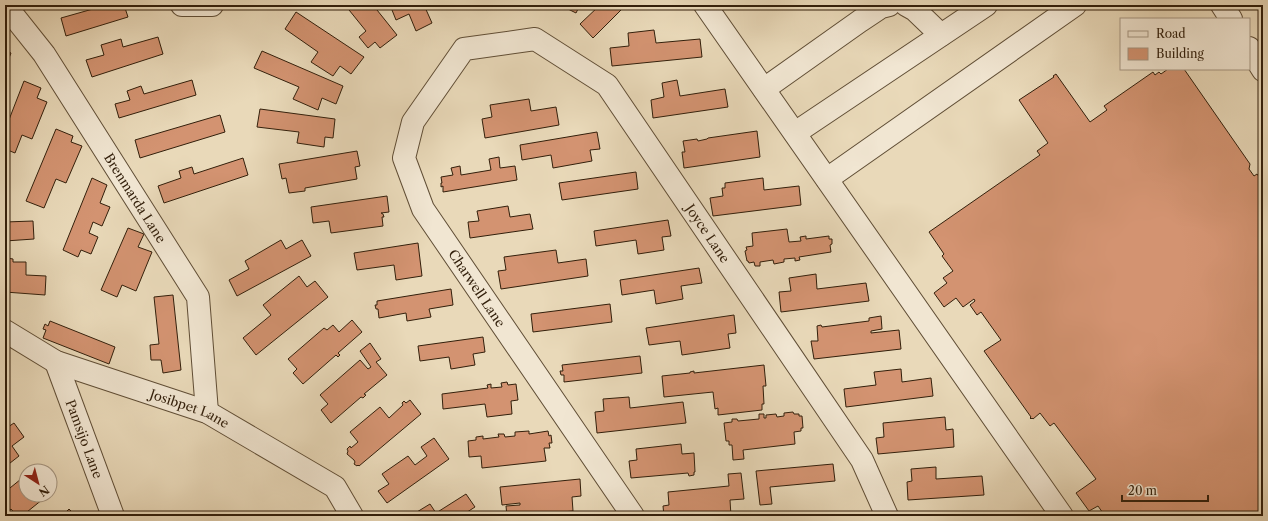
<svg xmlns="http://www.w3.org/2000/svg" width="1268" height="521" font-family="'Libre Caslon Text',serif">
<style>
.building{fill:#d39371;stroke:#321f0b}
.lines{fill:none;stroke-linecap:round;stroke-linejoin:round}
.minor-casing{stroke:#604e36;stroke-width:24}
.minor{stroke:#f1e6d2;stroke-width:22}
.labels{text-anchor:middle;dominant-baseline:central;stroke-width:3.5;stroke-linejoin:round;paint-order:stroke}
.street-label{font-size:13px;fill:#321f0b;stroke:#f1e6d2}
</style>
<rect width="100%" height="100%" fill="#e9d9b9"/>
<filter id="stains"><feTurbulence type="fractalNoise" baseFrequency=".005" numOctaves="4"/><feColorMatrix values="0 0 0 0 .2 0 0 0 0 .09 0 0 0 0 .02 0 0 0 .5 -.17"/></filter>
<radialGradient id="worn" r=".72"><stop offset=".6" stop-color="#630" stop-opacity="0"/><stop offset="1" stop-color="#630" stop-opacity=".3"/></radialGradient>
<path class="building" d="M107,5H124L128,17L66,36L61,18Z
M345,5H373L397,35L380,48L375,42L368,48L359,37L366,31Z
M390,5H424L432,23L416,31L409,14L396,20Z
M560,5H580L576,13Z
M600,5H626L593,38L580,24Z
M296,12L364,57L351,74L340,66L333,76L311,62L318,52L285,29Z
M654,30L656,43L700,39L702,57L612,66L610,48L629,46L628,33Z
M158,37L163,54L92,77L86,60L104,55L101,45L121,39L123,47Z
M5,50L11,53L5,68Z
M262,51L343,86L336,104L322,98L318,110L293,99L299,87L254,68Z
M1168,69H1184L1250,164L1249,169L1254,176L1257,174L1263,182V516H1105L1098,506L1089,511L1076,493L1096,479L1054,423L1050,426L1040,413L1033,419L1032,418L1031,419L1030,418L1031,417L984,351L1001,340L981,312L977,315L970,305L975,301L974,299L963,307L956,298L944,307L934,293L947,283L943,278L953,271L942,256L944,254L929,232L1040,155L1037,151L1048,143L1019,100L1054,77L1053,76L1056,74L1090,122L1107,110L1104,106L1153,72L1155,75L1159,72L1161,74Z
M192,80L196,95L119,118L115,104L130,100L127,91L141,86L144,94Z
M677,80L680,96L725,89L728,107L653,118L651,100L664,97L662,83Z
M24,81L41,88L37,98L47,102L32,139L22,135L15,153L5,149V130Z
M529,99L531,111L556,107L559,125L485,138L482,119L492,117L490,105Z
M260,109L335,119L333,138L325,137L324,147L297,143L299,132L257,127Z
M220,115L225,132L140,158L135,140Z
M56,129L73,136L71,142L82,146L66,183L56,179L44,208L26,201Z
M757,131L760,157L684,168L682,152H685L683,141L697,139L698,141L707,139L708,138Z
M597,132L600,149L590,150L592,161L553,168L551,155L522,160L520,145Z
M357,151L360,166L355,167L357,179L305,188V191L289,193L286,178L282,179L279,164Z
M499,157L500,168L515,166L517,180L443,192V186L441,187V183H442L441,177L453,175L451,168L460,166L461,175L491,170L489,159Z
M243,158L248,175L164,203L158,186L181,178L179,171L192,167L194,174Z
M636,172L638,189L562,200L559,183Z
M92,178L107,185L100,203L110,207L102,226L93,222L89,233L98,237L91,254L81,250L78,257L63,250Z
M763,178L764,190L799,186L801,205L713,216L710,198L723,196L722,188H725V183Z
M387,196L389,212L381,213L383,214L384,217H382L383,226L331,233L329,221L313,223L311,207Z
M508,206L510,217L530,214L533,229L470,238L468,222L479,221L477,211Z
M668,220L671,236L662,237L664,250L638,254L636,240L596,246L594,231Z
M33,221L34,239L5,241V222Z
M128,228L144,234L138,247L152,252L136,291L122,285L117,297L101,290Z
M787,229L789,242L801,241L800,237L806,236V239L829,236V239H832V244L830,245L831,252L799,257L800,260L795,261V258L784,259V262L774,264L773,260L760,262V266H755L754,262L749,263L748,261H747L745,251L747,250L746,247L753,246L752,233Z
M281,240L286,249L302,240L311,256L237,296L229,280L249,269L245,261Z
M418,243L422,276L396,280L394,265L357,270L354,253Z
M556,250L558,263L586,259L588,276L501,289L498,271L506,270L504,257Z
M7,258L13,259V262H26V275L46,276L45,295L5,292V261L6,262Z
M699,268L702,283L681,286L683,299L656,304L654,290L622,295L620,280Z
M816,274L817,289L866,283L869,301L781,312L779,292L791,291L789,278Z
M299,276L307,287L315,281L328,297L256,355L243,338L271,315L263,305Z
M451,289L453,305L429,309L431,317L407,321L406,313L379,318L378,309H376L375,305H377V301Z
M173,295L181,370L163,373L161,360H151L150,345L159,344L154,297Z
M610,304L612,322L533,332L531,314Z
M734,315L736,333L728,334L730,348L682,355L680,341L649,345L646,328Z
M881,316L882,329L871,331V333L899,330L901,349L814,359L811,341H818L817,326L821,325L822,327L869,321V318Z
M352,320L362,332L338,353L340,355L338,357L336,355L303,384L293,373L297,369L288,359L324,328L327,330L333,325L339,332Z
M50,321L115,347L109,364L43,338L46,330L43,329L45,324L48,326Z
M483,337L485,352L473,354L475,365L451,369L449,357L420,361L418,346Z
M370,343L381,359L376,362L387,375L364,394L366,395L363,398L361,397L331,423L321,410L328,404L320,395L360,360L368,369L371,367L360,351Z
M640,356L642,373L564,382V375H561L560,371H563L562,365Z
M764,365L766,386H763L764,404H762V410L718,415V408L715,409L713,392L664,397L662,376L690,373V372L694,371V373Z
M901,369L902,382L931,378L933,396L846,407L844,389L876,385L874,372Z
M507,382L508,385L516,384L518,400L511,401L512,414L487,417L485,404L443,409L442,394L488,388L487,385L491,384V388L502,387L501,383Z
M629,397L630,408L683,402L686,423L597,433L595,412L604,411L603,399Z
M410,400L421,414L359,466L358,465L357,466L354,464L355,462L354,460L347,454L348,451L347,449L350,446L351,448L358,442L350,432L380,407L389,418L403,405L402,403L404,401L406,403Z
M793,412L794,414H799V416H802L803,428H801V431L794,432L795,444L743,450L744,459L733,460L732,445H729V441H726L724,423L732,422V419H737L738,421L759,419V414H764V418H766V415L776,414L777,417L784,416V413Z
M945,417L946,430L953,429L954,447L878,454L876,438L884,437L883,423Z
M14,423L24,437L12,446L19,456L5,467V429Z
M529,431V434L548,431L549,436L551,435L552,443H549L550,448H544L546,461L482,468L481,456L469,457L468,441L476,440V437L483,436V439L499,437L498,434H504L505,437L515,436V432Z
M434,438L449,459L387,503L378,491L389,484L382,474L408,456L415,465L427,456L421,447Z
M681,444L682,454L694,453L695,472H694V475L689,476L688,473L631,478L629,461L637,460L636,449Z
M833,464L835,481L770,487L772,504L760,505L756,471Z
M38,466L42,471H31Z
M936,467V479L982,476L984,495L908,500L907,482L912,481L911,469Z
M741,473L744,499L730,500L731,516H664L663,506L669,505L668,492L729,486L728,474Z
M26,475V495H48L22,516H17L11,509L5,514V492Z
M580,479L581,496L572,497L573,511L520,516H507L506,506L520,505V503L502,505L500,487Z
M466,494L475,507L461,516L412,515L430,504L436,513Z
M69,509L76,516H62Z
M998,513V516H959Z"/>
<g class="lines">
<g class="minor-casing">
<g id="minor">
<path id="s1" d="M5,5L44,54L198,297L207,412"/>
<path d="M182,5H212"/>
<path d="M705,5L1062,516"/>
<path d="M906,5L915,10L941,35"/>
<path d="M1222,5L1231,19"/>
<path d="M1249,48L1263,70"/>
<path d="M764,89L860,21L881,7L889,5"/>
<path d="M795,133L986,5"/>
<path d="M827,179L1075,5"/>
<path id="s2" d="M5,331L56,362L207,412L335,487L352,516"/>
<path id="s3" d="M56,362L113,516"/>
<path id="s4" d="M633,516L423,209L404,158L413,122L464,49L535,39L607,85L862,460L887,516"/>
</g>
</g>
<use href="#minor" class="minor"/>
</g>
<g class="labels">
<g class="street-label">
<text stroke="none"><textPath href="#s1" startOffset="233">Brenmarda Lane</textPath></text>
<text stroke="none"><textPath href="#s4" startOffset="889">Joyce Lane</textPath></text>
<text transform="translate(477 288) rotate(56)">Charwell Lane</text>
<text stroke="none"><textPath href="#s2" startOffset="201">Josibpet Lane</textPath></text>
<text stroke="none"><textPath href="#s3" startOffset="82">Pamsijo Lane</textPath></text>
</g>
</g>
<rect width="1268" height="521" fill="none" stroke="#e9d9b9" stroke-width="20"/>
<rect x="6" y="6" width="1256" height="509" fill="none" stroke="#321f0b" stroke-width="2"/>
<rect x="10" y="10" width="1248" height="501" fill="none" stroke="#321f0b"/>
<rect x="1120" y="18" width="130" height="52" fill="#f1e6d2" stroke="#a59682"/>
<rect x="1128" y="31" width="20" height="6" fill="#f1e6d2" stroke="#a59682"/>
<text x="1156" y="38" font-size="12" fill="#321f0b">Road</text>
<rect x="1128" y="48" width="20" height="12" fill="#d39371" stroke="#a59682"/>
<text x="1156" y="58" font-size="12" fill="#321f0b">Building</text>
<g transform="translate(38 483) rotate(144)"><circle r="19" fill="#f1e6d2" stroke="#a59682"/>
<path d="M0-3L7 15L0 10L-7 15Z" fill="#8f2418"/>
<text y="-6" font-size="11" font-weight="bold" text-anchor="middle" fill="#321f0b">N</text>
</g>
<path d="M1122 495v6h86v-6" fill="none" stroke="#321f0b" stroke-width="2"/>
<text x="1128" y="495" font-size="12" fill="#321f0b" stroke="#f1e6d2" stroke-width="3" paint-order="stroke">20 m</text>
<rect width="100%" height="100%" filter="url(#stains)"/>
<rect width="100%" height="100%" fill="url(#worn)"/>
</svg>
